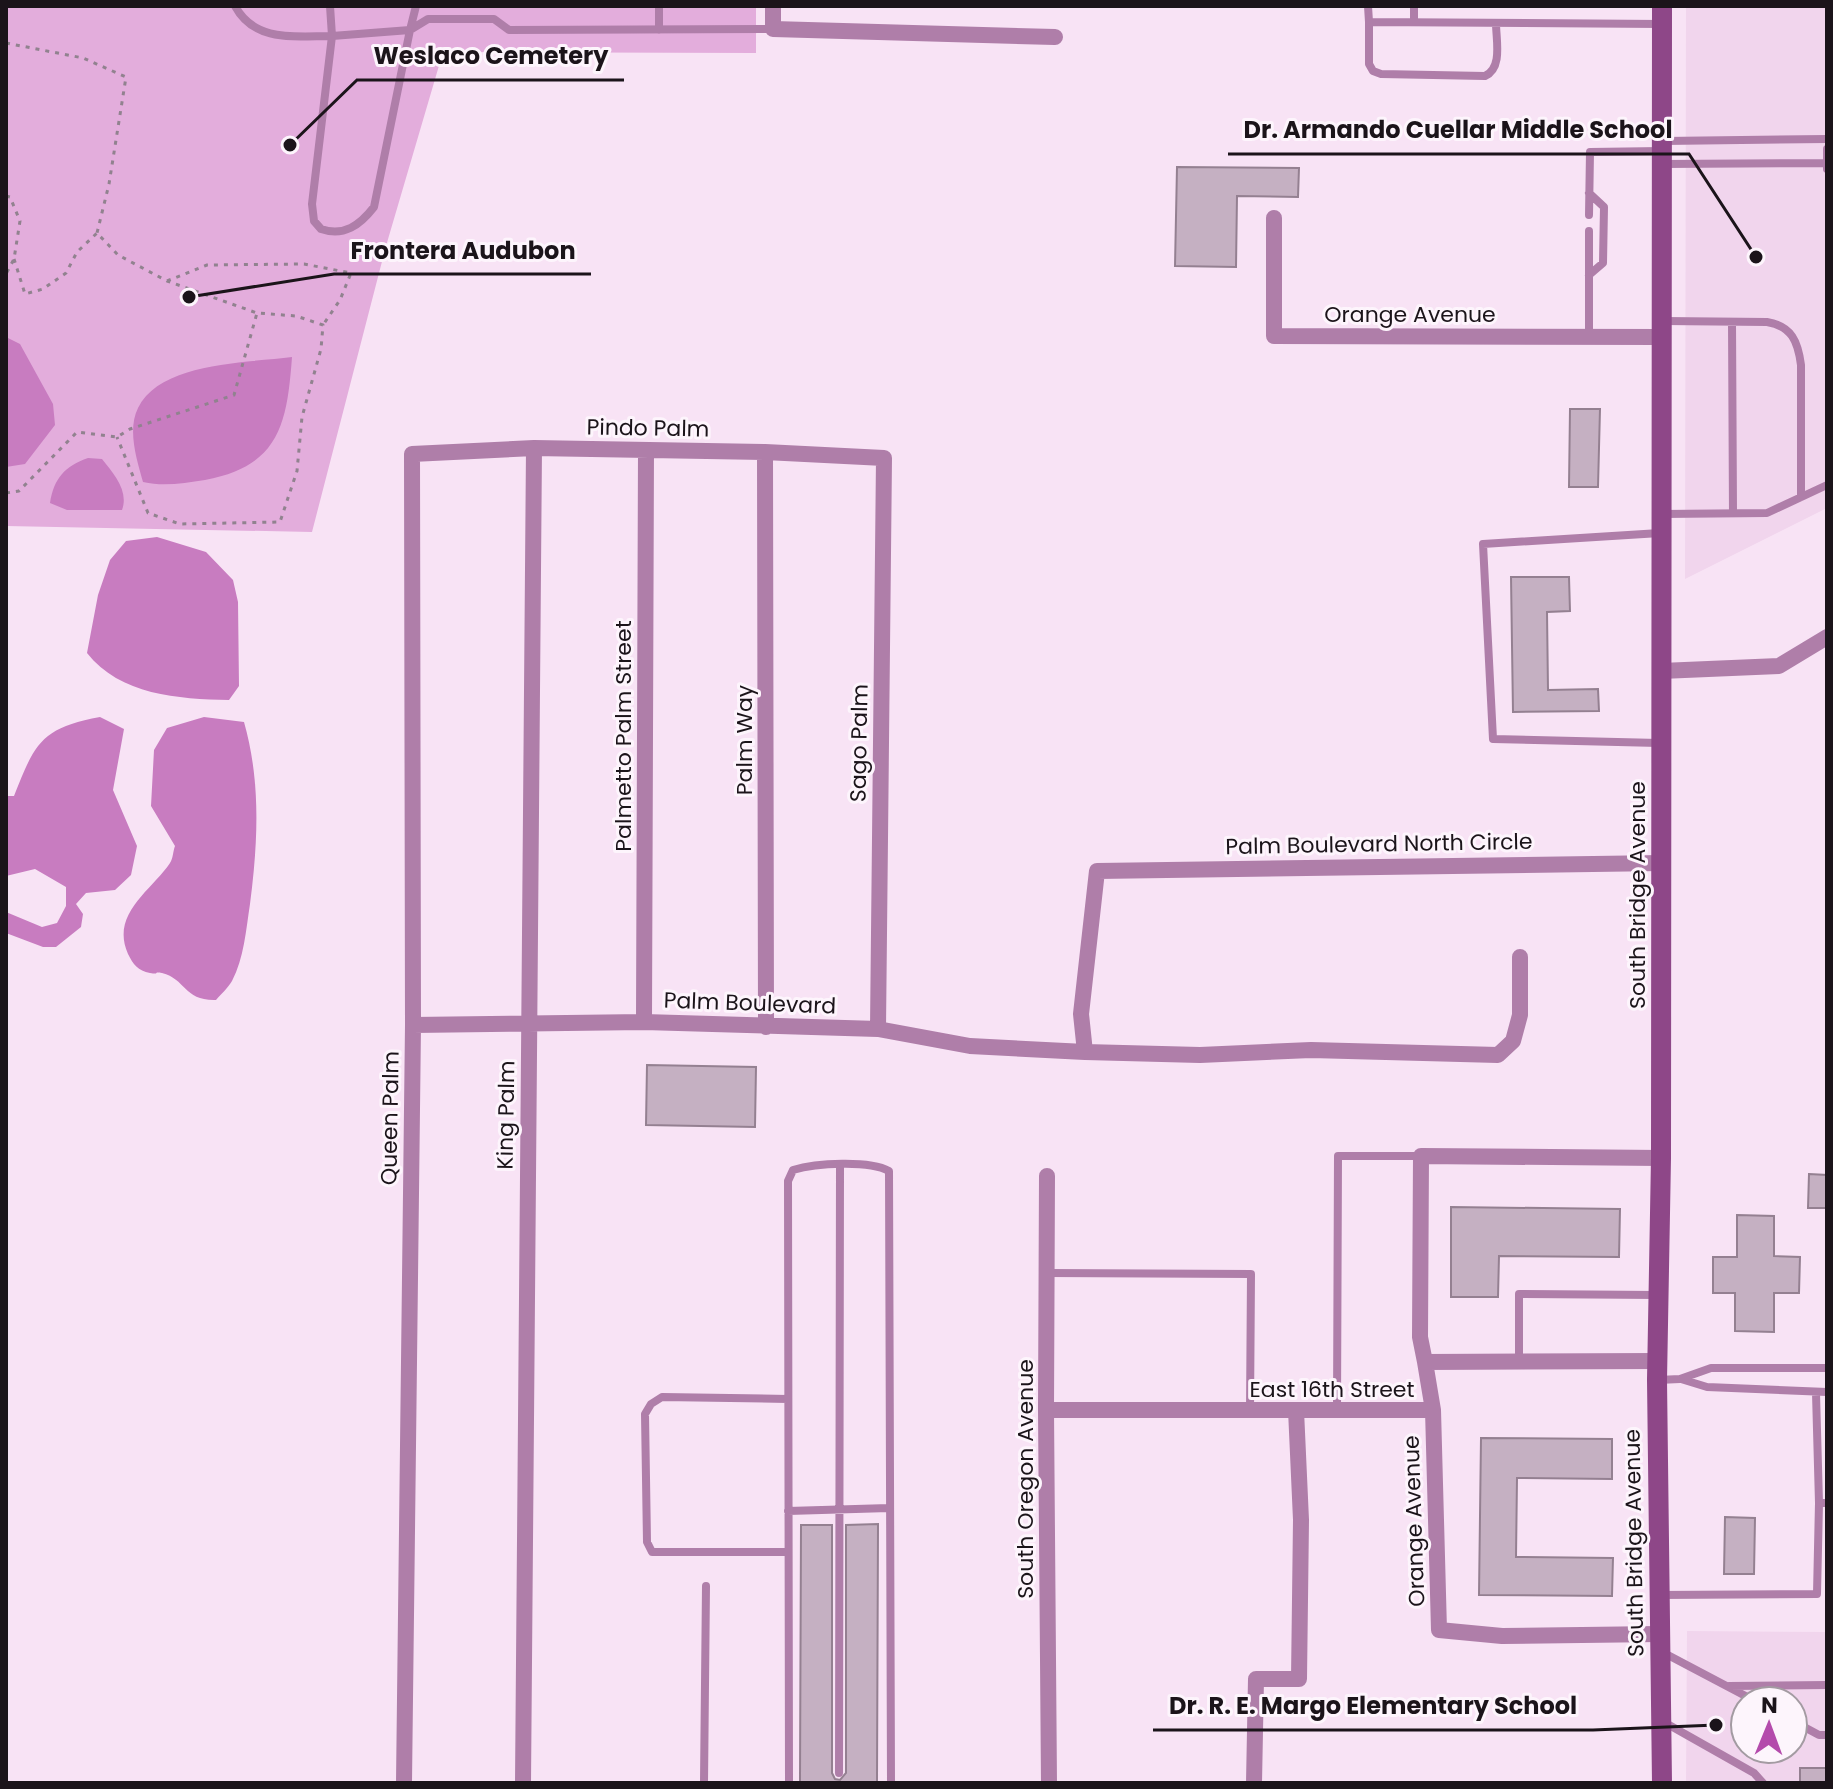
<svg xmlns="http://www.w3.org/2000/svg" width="1833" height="1789" font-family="Poppins,sans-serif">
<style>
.built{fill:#f1d5ed;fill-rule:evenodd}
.green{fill:#e3addc}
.water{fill:#c87cc0}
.building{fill:#c5b0c2;stroke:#948091;stroke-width:2}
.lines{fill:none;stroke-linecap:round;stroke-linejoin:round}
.path{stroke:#91828f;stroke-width:3;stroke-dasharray:4 6;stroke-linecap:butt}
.lane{stroke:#af7ea9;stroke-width:8}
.street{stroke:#af7ea9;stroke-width:16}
.secondary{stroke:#8e4788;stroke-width:20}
.labels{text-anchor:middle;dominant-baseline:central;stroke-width:6;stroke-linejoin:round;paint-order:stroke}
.street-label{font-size:22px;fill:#1b141a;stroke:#fdf5fc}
.leader{fill:none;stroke:#1b141a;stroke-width:3}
.callout-dot{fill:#1b141a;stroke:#fdf5fc;stroke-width:3}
.callout-label{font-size:24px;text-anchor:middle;font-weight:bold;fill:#1b141a;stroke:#fdf5fc;stroke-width:6;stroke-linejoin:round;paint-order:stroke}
</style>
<rect width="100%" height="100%" fill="#f8e3f5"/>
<path class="built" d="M1686,6H1827V508L1685,579Z
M1687,1631L1827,1632V1783H1686ZM1745,1701H1793V1749H1745Z"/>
<path class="green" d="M6,6H756V53L443,52L386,246L312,532L6,526Z"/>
<path class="water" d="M6,337L20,344L53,404L55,425L25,464L6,467Z
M292,357C287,425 279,466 205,480C184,483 164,487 143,482C137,460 127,430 138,408C160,362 247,363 292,357Z
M88,458L102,459C114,474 129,491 122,510H67L50,503C54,478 65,466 88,458Z
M157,537L206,552L233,580L238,602L239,686L229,700C178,699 120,695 87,653L98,595L110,560L126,541Z
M100,717L124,729L113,790L137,846L131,875L115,890L86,893L76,904L83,914L81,927L56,947H43L6,933V912L42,927L57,923L66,906V887L35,869L6,876V796H14C35,743 41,728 100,717Z
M204,717L244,722C261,782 258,842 250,904C246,930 244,958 232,981C228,988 221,994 216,1000C184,1001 186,979 162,973C152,971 161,975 150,973C138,971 133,964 128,954C110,914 152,890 170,863C173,859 173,851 175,846L151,806L154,750L167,728Z"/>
<path class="building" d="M1177,167L1299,168L1298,197L1237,196L1236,267L1175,266Z
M1570,409H1600L1598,487H1569Z
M1511,577H1569L1570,611L1547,612L1548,690L1598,689L1599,711L1513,712Z
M647,1065L756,1067L755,1127L646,1125Z
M1809,1174L1827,1175V1208H1808Z
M1451,1207L1620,1209L1619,1257L1499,1256L1498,1297H1451Z
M1737,1215L1774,1216V1256L1800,1257L1799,1293H1774V1332L1735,1331V1293H1713V1257H1737Z
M1481,1438L1612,1439V1479L1517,1478L1516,1557L1613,1558L1612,1596L1479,1595Z
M1725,1517L1755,1518L1754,1574H1724Z
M878,1524L877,1783H800L801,1525H832V1773L835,1779L840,1780L846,1773V1525Z
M1800,1768H1827V1783H1800Z"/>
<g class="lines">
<path class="path" d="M6,43L83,58L126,77L109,184L97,233
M6,196L10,197L20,221L14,259L6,274
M14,259L25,294L43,289L66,273L77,252L97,233L118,255L167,281L257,313
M167,281L207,265L304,264L351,273L340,300L323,325
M6,493L19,491L77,432L117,437L130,429L234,395L257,313L296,316L323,325L321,349L302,417L297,471L280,522L180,524L148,513L117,437"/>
<path class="lane" d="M235,6C255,43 295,36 332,36L330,6
M416,6L410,30L374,207C360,225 344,237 321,229L314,221L312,204L332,36L410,30L428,19H494L509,30L773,29
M1368,6L1369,22L1661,24
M1369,22V64L1373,71L1381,74L1485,76C1503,68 1496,40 1496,23
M1414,22V6
M659,30V6
M1664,141L1827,139
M1827,149V169
M1663,164L1826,163
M1589,193L1604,207L1603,263L1589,275
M1589,215L1590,152L1661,151
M1589,231V337
M1664,321L1767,322C1792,326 1798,342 1801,365V497
M1732,322L1733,513
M1662,514L1767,513L1827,485
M1659,743L1493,739L1483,544L1660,533
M1048,1273L1251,1274L1250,1411
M1519,1360V1294L1656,1295
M1681,1379L1707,1387L1827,1392
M1658,1380L1680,1379L1711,1368H1827
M1816,1393L1819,1503
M788,1399L662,1397L651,1404L645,1414L647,1542L652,1552H788
M1337,1409L1338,1156H1421
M788,1511L889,1508
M1660,1595L1817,1594L1819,1503H1827
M1664,1653L1755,1701
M1729,1686L1827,1685
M1662,1721L1754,1773L1763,1783
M1793,1721L1819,1735H1827
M839,1773L840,1165
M704,1783L706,1586
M789,1783L788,1181L793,1170C816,1163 869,1160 889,1171L891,1783"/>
<path class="street" d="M773,6V29L1055,37
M1274,218V336L1663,337
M765,452L766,1027
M1661,671L1779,666L1827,637
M644,1022L646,450
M413,1025L644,1022L878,1029L970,1046L1085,1052L1200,1055L1311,1050L1498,1055L1513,1041L1520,1015V957
M1085,1052L1081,1014L1097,871L1662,863
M1047,1176L1046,1410L1049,1783
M1425,1362L1420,1337L1421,1156L1661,1158
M1046,1410H1433L1425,1362L1658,1361
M1433,1410L1439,1630L1502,1636L1659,1634
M404,1783L413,1025L412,454L534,448L765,452L884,458L878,1029
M523,1783L534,448
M1254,1783L1256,1679H1299L1301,1520L1296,1410"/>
<path class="secondary" d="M1662,1783L1657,1380L1661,1158L1662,6"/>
</g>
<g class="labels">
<g class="street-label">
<text x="1410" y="314">Orange Avenue</text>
<text transform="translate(648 428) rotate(1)">Pindo Palm</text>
<text transform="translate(623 736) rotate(-90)">Palmetto Palm Street</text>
<text transform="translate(744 740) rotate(-90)">Palm Way</text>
<text transform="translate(859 743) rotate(-89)">Sago Palm</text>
<text transform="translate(1379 844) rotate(-1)">Palm Boulevard North Circle</text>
<text transform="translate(1637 895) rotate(-90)">South Bridge Avenue</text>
<text transform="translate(750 1003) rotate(2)">Palm Boulevard</text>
<text transform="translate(506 1115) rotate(-89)">King Palm</text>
<text transform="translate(390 1118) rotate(-89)">Queen Palm</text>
<text x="1332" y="1389">East 16th Street</text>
<text transform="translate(1025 1479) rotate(-90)">South Oregon Avenue</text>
<text transform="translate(1414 1521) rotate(-92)">Orange Avenue</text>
<text transform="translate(1634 1543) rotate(-91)">South Bridge Avenue</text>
</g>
</g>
<path class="leader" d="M290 145L357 80H624M1756 257L1689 154H1228M189 297L334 274H591M1716 1725L1593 1730H1153"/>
<g class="callout-dot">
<circle cx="290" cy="145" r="8"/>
<circle cx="1756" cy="257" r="8"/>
<circle cx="189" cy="297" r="8"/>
<circle cx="1716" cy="1725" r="8"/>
</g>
<g class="callout-label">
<text x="491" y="64">Weslaco Cemetery</text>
<text x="1458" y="138">Dr. Armando Cuellar Middle School</text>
<text x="463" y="259">Frontera Audubon</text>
<text x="1373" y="1714">Dr. R. E. Margo Elementary School</text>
</g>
<rect width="1833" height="1789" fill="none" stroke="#1b141a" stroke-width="16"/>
<g transform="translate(1769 1725) rotate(1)"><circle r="38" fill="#fdf5fc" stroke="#a39ba2" stroke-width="2"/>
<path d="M0-6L14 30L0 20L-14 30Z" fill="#b44bac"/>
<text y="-12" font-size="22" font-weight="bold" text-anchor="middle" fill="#1b141a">N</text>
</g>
</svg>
